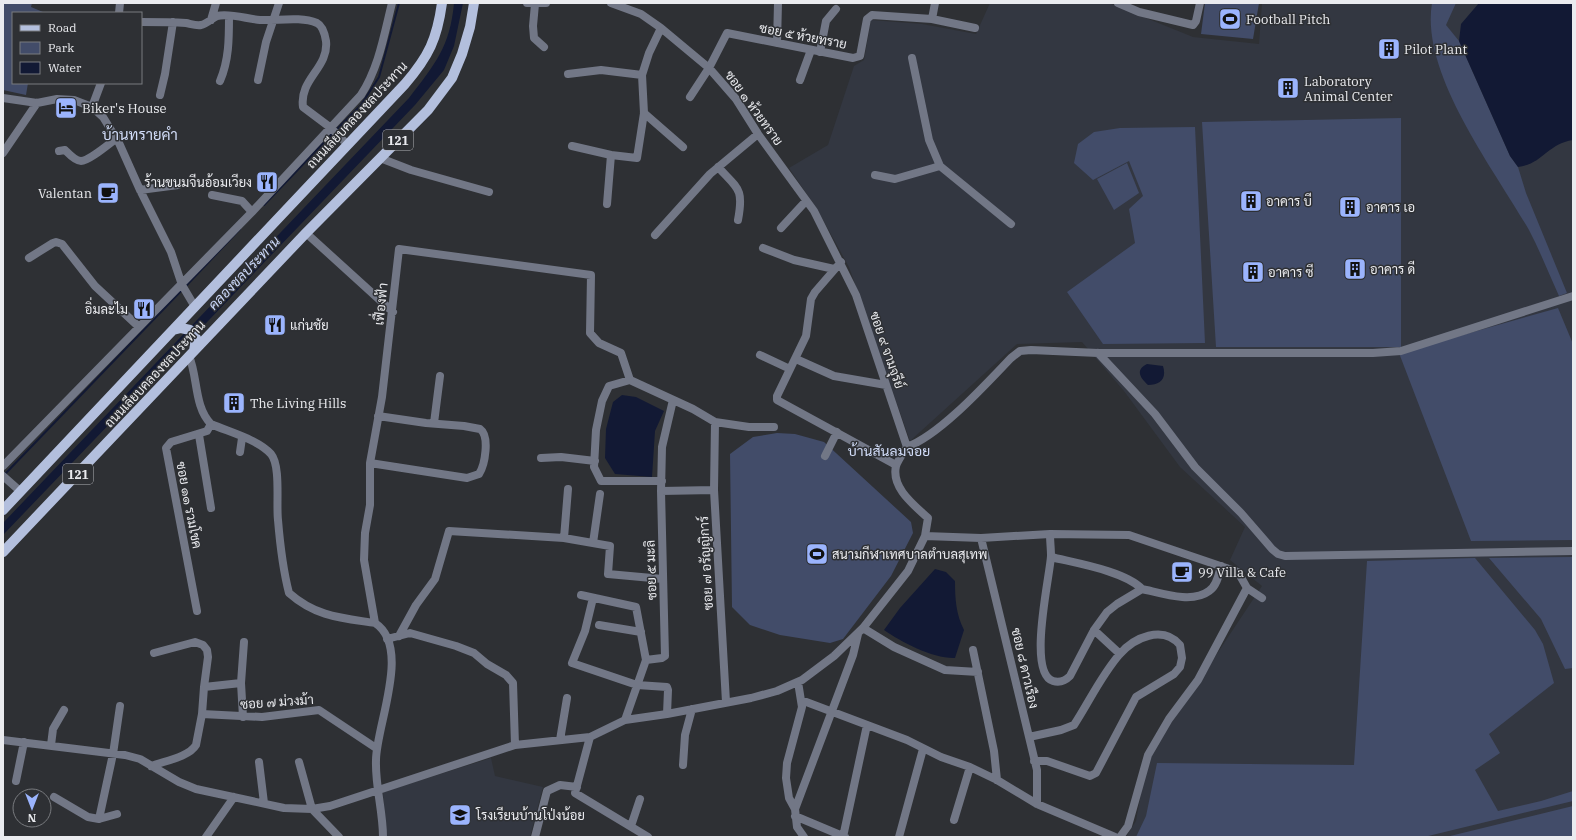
<svg xmlns="http://www.w3.org/2000/svg" width="1576" height="840" font-family="'IBM Plex Serif',Sarabun,serif">
<style>
.built{fill:#333741}
.green{fill:#424c69}
.water{fill:#121934}
.lines{fill:none;stroke-linecap:round;stroke-linejoin:round}
.stream{stroke:#121934;stroke-width:2}
.minor{stroke:#727786;stroke-width:8}
.major{stroke:#b3bfdd;stroke-width:10}
.labels{text-anchor:middle;dominant-baseline:central;stroke-width:3;stroke-linejoin:round;paint-order:stroke}
.shield{fill:#2e3034;stroke:#b2b3b7;stroke-width:1}
.shield-label{font-size:12px;font-weight:bold;fill:#eaebef}
.poi-label{font-size:13px;fill:#eaebef;stroke:#2e3034;text-anchor:start}
.street-label{font-size:13px;fill:#eaebef;stroke:#2e3034}
.water-label{font-size:14px;font-style:italic;fill:#c8d5f7;stroke:#2e3034}
.neighbourhood-label{font-size:14px;fill:#d2ddf9;stroke:#2e3034}
.quarter-label{font-size:15px;fill:#d2ddf9;stroke:#2e3034}
</style>
<rect width="100%" height="100%" fill="#2e3034"/>
<path class="built" d="M990,3H1109L1193,37L1259,44L1262,3H1573V818L1497,837H1126L1136,821L1147,759L1262,586L1230,560L1245,527L1180,467L1124,391L1082,342L1017,344L910,441L849,267L817,209L789,168L828,145L854,66L864,60L871,20L922,24L976,34Z
M491,758L495,776L543,787L530,837H386L383,792Z"/>
<path class="green" d="M3,3H32L31,7L43,12L13,13V83H28L26,95L3,90Z
M1205,3H1259L1253,39L1201,34Z
M1432,3H1456L1446,25L1459,41L1510,156L1518,167L1526,193L1567,293L1559,296C1549,274 1540,251 1529,230C1495,170 1420,74 1432,3Z
M1401,118V347H1216L1202,122Z
M1195,127L1205,343L1103,344L1067,292L1135,243L1129,209L1143,196L1129,161L1093,180L1074,163L1078,144L1094,132L1120,128Z
M1127,163L1139,193L1114,210L1097,179Z
M1558,308L1573,344V540L1471,541L1399,353Z
M777,433L795,434L824,442L911,522L913,533L891,576L843,639L830,643L780,635L750,625L732,607L730,454L753,437Z
M1573,557V668L1565,669L1541,619L1489,558Z
M1475,558L1535,630L1543,644L1554,683L1489,734L1500,753L1475,770L1498,811L1541,801L1573,791V801L1424,837H1136L1146,816L1157,763L1354,765L1367,561Z
M1573,806V837H1446Z"/>
<path class="water" d="M454,3H463L454,46L444,70L415,105L3,535V523L409,98C435,64 450,47 454,3Z
M1479,3H1573V140C1547,144 1543,164 1518,167L1510,156L1459,41L1461,24Z
M1147,364L1163,366C1167,379 1160,385 1148,385C1140,378 1135,370 1147,364Z
M622,395L636,397L664,411L655,431L652,477L615,474L605,458L606,429L613,402Z
M935,569L946,572L955,581C955,599 956,614 964,630L955,658C934,659 901,642 884,630L900,608Z"/>
<g class="lines">
<path class="stream" d="M336,130L361,105L379,77L399,3
M264,205L333,133
M185,287L240,229
M5,474L182,290"/>
<path class="minor" d="M527,3H546
M611,3L641,14L661,28L709,68L736,99L758,134L814,211L856,295L907,447
M1118,3L1139,12L1193,25L1196,21L1200,3
M535,4L533,26L534,38L544,47
M119,13L120,3
M932,19L935,3
M211,20L216,3
M141,22C156,22 171,22 186,23C191,24 197,26 201,25C207,24 212,18 217,16C230,13 247,19 260,20C277,21 300,16 317,23C323,26 325,35 326,41C329,68 299,79 303,107L331,128L348,145
M777,43L778,3
M820,52L826,21L836,9
M912,58L929,140L940,166
M568,74L601,70L642,75
M258,80L266,42L279,3
M800,80L811,50
M220,81C229,60 229,39 229,16
M160,95L165,74L173,22
M690,97L709,68L727,33L853,58L860,56L867,19L872,15L932,19L975,28
M3,98L37,103L57,99L74,100L92,107L103,117L119,143L140,190L171,252L182,285L195,307
M92,107L101,83
M644,113L683,147
M572,146L611,155
M59,151L65,150C69,154 75,161 81,161C89,161 110,143 117,138
M3,153L37,103
M380,158L411,170L489,192
M718,167C738,189 744,188 738,220
M875,175L895,179L940,166L1011,224
M140,190L178,185
M212,195L242,201L252,212
M607,204L611,155L637,158L644,113L642,75L649,53L661,28
M781,228L806,201
M306,233L393,312
M655,235L710,174L758,134
M763,248L794,260L834,269
M29,258L53,243L56,242L62,244L95,286L139,327
M841,262L815,292L811,299L806,336L777,396V400L896,465
M1098,353L1155,414L1195,467L1241,513L1272,549L1278,554L1285,556L1573,551
M760,355L790,369
M189,356C198,377 194,407 211,424C229,432 257,439 271,454C281,466 276,504 278,520C280,544 283,570 289,593C316,617 342,618 375,623C412,647 376,726 376,760C375,786 383,811 383,837
M796,359L834,376L886,385
M715,422L714,490L726,702
M434,423L440,376
M199,435L211,508
M240,452L242,438
M825,456L837,432
M541,458L561,457L595,461
M370,463L467,478L479,474C485,465 490,436 480,429L464,426L426,423L378,416
M3,466L252,212L361,95C379,67 384,35 392,3
M3,476L20,491
M662,481H601L594,467L596,430L602,401L609,386L630,380L693,409L715,422L749,427H774
M661,491L714,490
M1050,534C1050,541 1051,549 1051,556C1050,576 1027,673 1053,681C1060,683 1065,681 1070,676L1094,630L1107,612L1117,604L1142,589C1161,593 1192,604 1209,591C1217,586 1219,574 1221,566
M925,536L981,538L1050,534L1129,535L1238,572L1247,588L1262,598
M564,538L568,489
M981,538L1037,770V804
M593,543L600,494
M1051,557C1075,563 1125,571 1142,589
M581,595L636,607L646,660
M593,598L585,631L572,663L637,685L667,687L668,690L667,714
M197,611L166,448L171,442L207,431L211,424
M375,623L364,560L365,533L370,505V463L382,397L399,249L591,275L590,333L599,343L621,353L630,380
M599,625L641,632
M863,628L894,647L945,670L978,672
M1094,630L1120,654
M399,636L416,605L435,579L449,531L564,538L610,546L608,574L663,579
M387,639L410,633L456,646L474,653L487,664L506,675L513,683L515,745
M973,650L994,751L997,780
M241,683L244,642
M204,687L241,683L243,717
M801,700L907,740L941,757L970,767L997,780L1037,804L1115,837
M202,714L262,717L319,710L376,748
M625,720L646,660L662,658L665,656L661,491L662,447L673,400
M590,737L575,793L648,837
M1029,737L1061,730L1074,725C1089,702 1101,676 1119,655C1134,637 1163,625 1180,645L1182,658L1180,667L1174,674L1136,697L1096,773L1090,776L1047,761H1034
M3,740L125,755L140,759L179,782L196,789L284,808L312,809L330,806L515,745L590,737L625,720L667,714L751,698L777,691L802,680L834,656L863,628L908,571L925,536L928,518C914,505 891,488 896,466C898,460 903,453 907,447C940,435 986,384 1011,358L1020,351L1031,350L1098,353H1373L1401,351L1573,296
M560,740L567,698
M51,745L53,729L64,710
M259,762L264,803
M299,762L312,809L339,837
M683,765L685,735L692,709
M151,766C164,761 189,757 196,745L202,714L204,687L208,657L207,650L203,645L195,642L154,653
M16,781L24,742
M54,797L88,817L99,819L117,814
M795,809L789,798L786,778L787,763L802,707L798,682
M795,816L845,837
M99,819L113,754L120,706
M954,820L970,767
M631,826L640,799
M206,837L234,797
M535,837L547,791L560,785L577,787
M804,837L797,827L795,809L853,655L858,634
M843,837L867,725
M899,837L923,749
M1120,837L1128,826L1148,755L1169,719L1198,680L1247,588"/>
<path class="major" d="M173,330L181,328L190,330L196,338L194,351
M3,510L405,84C429,56 437,39 442,3
M3,552L306,233L428,110L452,78L462,54L470,27L474,3"/>
</g>
<defs>
<g id="stadium-square" transform="scale(1.15)"><rect x="-9" y="-9" width="18" height="18" rx="4" fill="#9bb4fd" stroke="#2e3034"/><path d="M0-5a6.5 5 0 1 0 0 10a6.5 5 0 1 0 0-10ZM-3.5-1.8h7v3.6h-7Z" fill="#111"/></g>
<g id="building-square" transform="scale(1.15)"><rect x="-9" y="-9" width="18" height="18" rx="4" fill="#9bb4fd" stroke="#2e3034"/><path d="M-4-6H4V6H1V3H-1V6H-4ZM-2.5-4.3h1.7v1.8h-1.7ZM.8-4.3h1.7v1.8H.8ZM-2.5-1h1.7V.8h-1.7ZM.8-1h1.7V.8H.8Z" fill="#111"/></g>
<g id="hotel-square" transform="scale(1.15)"><rect x="-9" y="-9" width="18" height="18" rx="4" fill="#9bb4fd" stroke="#2e3034"/><path d="M-6-4.5h1.5V1H6V5H4.5V3h-9V5H-6ZM-4 0a1.8 1.8 0 1 1 3.6 0ZM.5 0V-2.5h3Q6-2.5 6 0Z" fill="#111"/></g>
<g id="restaurant-square" transform="scale(1.15)"><rect x="-9" y="-9" width="18" height="18" rx="4" fill="#9bb4fd" stroke="#2e3034"/><path d="M-5-6h1v4h1v-4h1v4h1v-4h1v5L-1.5 .5V6h-2V.5L-5-1ZM5-6V6H3V1.5H1.5Q1.5-4 5-6Z" fill="#111"/></g>
<g id="cafe-square" transform="scale(1.15)"><rect x="-9" y="-9" width="18" height="18" rx="4" fill="#9bb4fd" stroke="#2e3034"/><path d="M-5.5-4.5H6V0H3Q3 3.5 0 3.5H-2.5Q-5.5 3.5-5.5 0ZM3-3.2v2h1.7v-2ZM-6 4.5H4V6H-6Z" fill="#111"/></g>
<g id="school-square" transform="scale(1.15)"><rect x="-9" y="-9" width="18" height="18" rx="4" fill="#9bb4fd" stroke="#2e3034"/><path d="M0-5L7-2L0 1L-7-2ZM-4 1L0 2.5L4 1V4Q0 6-4 4Z" fill="#111"/></g>
</defs>
<g fill-rule="evenodd">
<use href="#stadium-square" x="1230" y="19"/>
<use href="#building-square" x="1389" y="49"/>
<use href="#building-square" x="1288" y="88"/>
<use href="#hotel-square" x="66" y="108"/>
<use href="#restaurant-square" x="267" y="182"/>
<use href="#cafe-square" x="108" y="193"/>
<use href="#building-square" x="1251" y="201"/>
<use href="#building-square" x="1350" y="207"/>
<use href="#building-square" x="1355" y="269"/>
<use href="#building-square" x="1253" y="272"/>
<use href="#restaurant-square" x="144" y="309"/>
<use href="#restaurant-square" x="275" y="325"/>
<use href="#building-square" x="234" y="403"/>
<use href="#stadium-square" x="817" y="554"/>
<use href="#cafe-square" x="1182" y="572"/>
<use href="#school-square" x="460" y="815"/>
</g>
<g class="labels">
<g class="shield">
<rect x="383" y="130" width="30" height="20" rx="3"/>
<rect x="63" y="464" width="30" height="20" rx="3"/>
</g>
<g class="shield-label">
<text x="398" y="140">121</text>
<text x="78" y="474">121</text>
</g>
<g class="poi-label">
<text x="1246" y="19">Football Pitch</text>
<text x="1404" y="49">Pilot Plant</text>
<text x="1304" y="81">Laboratory<tspan x="1304" dy="15">Animal Center</tspan></text>
<text x="82" y="108">Biker's House</text>
<text x="252" y="182" text-anchor="end">ร้านขนมจีนอ้อมเวียง</text>
<text x="92" y="193" text-anchor="end">Valentan</text>
<text x="1266" y="201">อาคาร บี</text>
<text x="1366" y="207">อาคาร เอ</text>
<text x="1370" y="269">อาคาร ดี</text>
<text x="1268" y="272">อาคาร ซี</text>
<text x="128" y="309" text-anchor="end">อิ่มละไม</text>
<text x="290" y="325">แก่นชัย</text>
<text x="250" y="403">The Living Hills</text>
<text x="832" y="554">สนามกีฬาเทศบาลตำบลสุเทพ</text>
<text x="1198" y="572">99 Villa &amp; Cafe</text>
<text x="476" y="815">โรงเรียนบ้านโป่งน้อย</text>
</g>
<g class="street-label">
<text transform="translate(803 36) rotate(11)">ซอย ๕ ห้วยทราย</text>
<text transform="translate(754 108) rotate(54)">ซอย ๑ ห้วยทราย</text>
<text transform="translate(357 115) rotate(-47)">ถนนเลียบคลองชลประทาน</text>
<text transform="translate(381 304) rotate(-84)">เฟื่องฟ้า</text>
<text transform="translate(887 350) rotate(71)">ซอย ๙ จามจุรีย์</text>
<text transform="translate(155 374) rotate(-47)">ถนนเลียบคลองชลประทาน</text>
<text transform="translate(189 505) rotate(79)">ซอย ๑๑ รวมโชค</text>
<text transform="translate(706 563) rotate(-93)">ซอย ๗ อรัญญิการ์</text>
<text transform="translate(651 570) rotate(-92)">ซอย ๕ มะลิ</text>
<text transform="translate(1025 668) rotate(77)">ซอย ๘ ดาวเรือง</text>
<text transform="translate(277 702) rotate(-4)">ซอย ๗ ม่วงม้า</text>
</g>
<g class="water-label">
<text transform="translate(244 273) rotate(-46)">คลองชลประทาน</text>
</g>
<g class="neighbourhood-label">
<text x="889" y="451">บ้านสันลมจอย</text>
</g>
<g class="quarter-label">
<text x="140" y="134">บ้านทรายคำ</text>
</g>
</g>
<rect width="1576" height="840" fill="none" stroke="#eaebef" stroke-width="8"/>
<rect x="12" y="12" width="130" height="72" fill="#2e3034" stroke="#797b7f"/>
<rect x="20" y="25" width="20" height="6" fill="#b3bfdd" stroke="#797b7f"/>
<text x="48" y="32" font-size="12" fill="#eaebef">Road</text>
<rect x="20" y="42" width="20" height="12" fill="#424c69" stroke="#797b7f"/>
<text x="48" y="52" font-size="12" fill="#eaebef">Park</text>
<rect x="20" y="62" width="20" height="12" fill="#121934" stroke="#797b7f"/>
<text x="48" y="72" font-size="12" fill="#eaebef">Water</text>
<g transform="translate(32 808) rotate(180)"><circle r="19" fill="#2e3034" stroke="#797b7f"/>
<path d="M0-3L7 15L0 10L-7 15Z" fill="#9bb4fd"/>
<text y="-6" font-size="11" font-weight="bold" text-anchor="middle" fill="#eaebef">N</text>
</g>
</svg>
